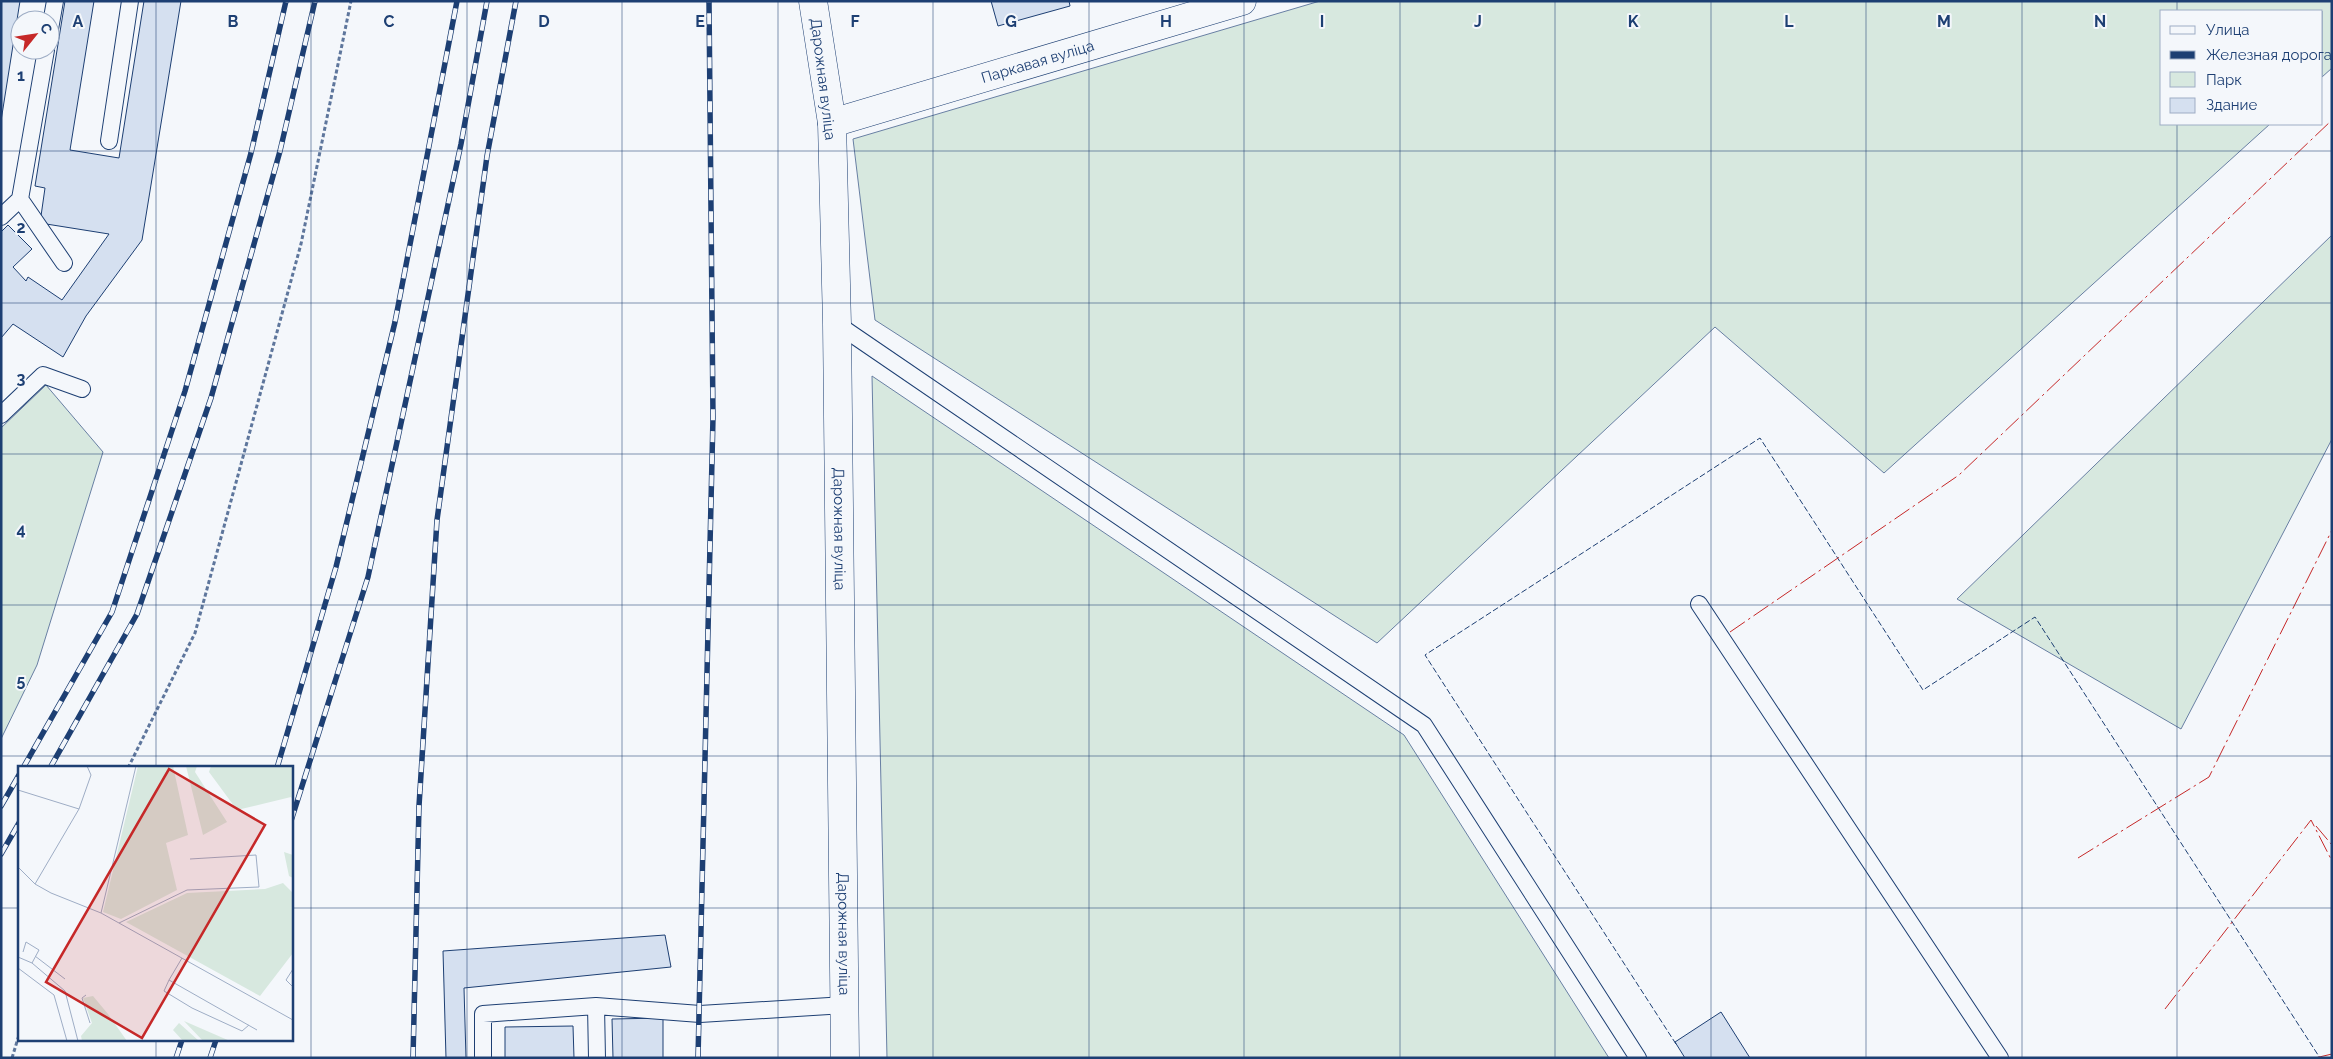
<svg xmlns="http://www.w3.org/2000/svg" width="2333" height="1059" font-family="Raleway,sans-serif">
<style>
.green{fill:#d7e8df;stroke:#687fa3}
.building{fill:#d5e0f0;stroke:#1d3f73}
.lines{fill:none;stroke-linecap:round;stroke-linejoin:round}
.lane-casing{stroke:#1d3f73;stroke-width:18}
.street-casing{stroke:#1d3f73;stroke-width:29}
.secondary-casing{stroke:#1d3f73;stroke-width:29}
.path{stroke:#5e769c;stroke-width:3;stroke-dasharray:4 2.5;stroke-linecap:butt}
.lane{stroke:#f4f7fb;stroke-width:16}
.street{stroke:#f4f7fb;stroke-width:28}
.secondary{stroke:#f4f7fb;stroke-width:28}
.rail-casing{stroke:#1d3f73;stroke-width:5.5}
.rail{stroke:#f4f7fb;stroke-width:4;stroke-dasharray:11;stroke-linecap:butt}
.fence{stroke:#1d3f73;stroke-width:1;stroke-dasharray:6 2.5;stroke-linecap:butt}
.power{stroke:#c62828;stroke-width:1;stroke-dasharray:18 4 2.5 4;stroke-linecap:butt}
.grid{fill:none;stroke:#1d3f73;stroke-width:1;stroke-opacity:0.55}
.labels{text-anchor:middle;dominant-baseline:central;stroke-width:4;stroke-linejoin:round;paint-order:stroke}
.street-label{font-size:15px;fill:#1d3f73;stroke:#f4f7fb}
.inset-road{fill:none;stroke:#9eadc5;stroke-width:1}
.view{fill:#c62828;fill-opacity:0.15;stroke:#c62828;stroke-width:2.5}
.inset-edge{fill:none;stroke:#1d3f73;stroke-width:2.5}
.grid-label{font-size:16px;text-anchor:middle;font-weight:bold;fill:#1d3f73;stroke:#f4f7fb;stroke-width:4;stroke-linejoin:round;paint-order:stroke}
</style>
<rect width="100%" height="100%" fill="#f4f7fb"/>
<path class="green" d="M1320,1H2332V68L2322,77V11H2162V124H2270L1884,473L1715,327L1377,643L875,320L853,139Z
M2332,235V439L2181,729L1957,599Z
M872,376L1404,735L1609,1058H887Z
M46,385L103,452L37,665L1,739V428Z"/>
<path class="building" d="M1,1H20L1,121Z
M65,1H94L70,150L119,158L144,1H181L142,240L86,316L63,357L13,324L1,338V232L8,225L32,249L13,267L26,281L28,277L62,300L109,234L40,223L45,188L35,186Z
M991,1H1069L1070,6L998,26Z
M665,935L671,967L464,988L466,1058H446L443,951Z
M1721,1012L1750,1058H1685L1675,1042Z
M663,1018V1058H613L612,1019Z
M573,1026L574,1058H505V1027Z"/>
<g class="lines">
<g class="lane-casing">
<path id="lane" d="M50,29L55,1
M109,141L130,1
M20,199L64,263
M1,217L20,199L46,50
M837,324L1424,725L1638,1058
M1,415L43,375L82,389
M1699,604L2000,1058
M483,1058V1014L596,1006
M597,1058L596,1006L700,1014L845,1005"/>
</g>
<g class="street-casing">
<g id="street">
<path id="s1" d="M832,123L837,324L845,1058"/>
</g>
</g>
<g class="secondary-casing">
<g id="secondary">
<path id="s2" d="M813,1L832,123L1242,1"/>
</g>
</g>
<path class="path" d="M128,768L195,633L301,244L351,1
M12,1058L19,1035"/>
<use href="#lane" class="lane"/>
<use href="#street" class="street"/>
<use href="#secondary" class="secondary"/>
<g class="rail-casing">
<path id="rail" d="M23,768L112,612L185,391L251,153L286,1
M50,768L137,614L211,398L280,151L315,1
M277,768L336,567L395,322L457,1
M1,806L19,775
M291,821L368,577L461,144L487,1
M1,854L19,823
M176,1058L182,1040
M210,1058L216,1040
M413,1058L419,806L437,520L487,156L516,1
M698,1058L713,417L709,1"/>
</g>
<use href="#rail" class="rail"/>
<path class="fence" d="M1676,1044L1425,655L1760,438L1923,690L2035,617L2320,1058"/>
<path class="power" d="M1730,632L1959,475L2332,120
M2316,826L2332,845
M2078,858L2209,777L2332,530
M2165,1009L2311,820L2332,861
M2315,1058L2332,1054"/>
</g>
<path class="grid" d="M156,1V768M311,1V1058M467,1V1058M622,1V1058M778,1V1058M933,1V1058M1089,1V1058M1244,1V1058M1400,1V1058M1555,1V1058M1711,1V1058M1866,1V1058M2022,1V1058M2177,1V11M2177,124V1058M1,151H2332M1,303H2332M1,454H2332M1,605H2332M1,756H2332M1,908H19M291,908H2332M156,1040V1058"/>
<g class="labels">
<g class="street-label">
<text stroke="none"><textPath href="#s2" startOffset="338">Паркавая вуліца</textPath></text>
<text transform="translate(823 79) rotate(83)">Дарожная вуліца</text>
<text stroke="none"><textPath href="#s1" startOffset="406">Дарожная вуліца</textPath></text>
<text stroke="none"><textPath href="#s1" startOffset="811">Дарожная вуліца</textPath></text>
</g>
</g>
<g transform="translate(18 766)">
<rect width="275" height="275" fill="#f4f7fb"/>
<path d="M120,0H155L170,69L148,77L159,124L103,153L85,146ZM168,0H179L177,6L209,56L185,69ZM193,0H275V34L273,31L219,44L191,6ZM266,86L275,89V112L271,110ZM265,117L275,127V187L242,230L108,156L169,127L247,123ZM75,230L90,248L109,275H64L63,270L74,257L65,232ZM166,255L212,275H185ZM161,257L181,275H165L155,264Z" fill="#d7e8df"/>
<path class="inset-road" d="M0,24L61,43M0,101L17,118L33,127L83,147L275,254M17,118L61,43L73,9L69,0M83,147L118,0M101,157L169,124L241,121L238,89L172,93M5,186L8,176L21,184L14,197M17,190L47,213M0,191L14,197L47,225L60,275M164,192L151,214L239,264M0,202L36,229L49,275M275,203L268,214L275,221M151,214L146,225L174,242L224,265L231,259M68,229L64,232L72,257"/>
<path class="view" d="M151,3L247,59L124,272L28,216Z"/>
<rect width="275" height="275" class="inset-edge"/>
</g>
<g class="grid-label">
<text x="78" y="27">A</text>
<text x="233" y="27">B</text>
<text x="389" y="27">C</text>
<text x="544" y="27">D</text>
<text x="700" y="27">E</text>
<text x="855" y="27">F</text>
<text x="1011" y="27">G</text>
<text x="1166" y="27">H</text>
<text x="1322" y="27">I</text>
<text x="1478" y="27">J</text>
<text x="1633" y="27">K</text>
<text x="1789" y="27">L</text>
<text x="1944" y="27">M</text>
<text x="2100" y="27">N</text>
<text x="21" y="81">1</text>
<text x="21" y="233">2</text>
<text x="21" y="384">3</text>
<text x="21" y="535">4</text>
<text x="21" y="686">5</text>
</g>
<rect width="2333" height="1059" fill="none" stroke="#1d3f73" stroke-width="5"/>
<rect x="2160" y="10" width="162" height="115" fill="#f4f7fb" stroke="#9eadc5"/>
<rect x="2170" y="26" width="25" height="8" fill="#f4f7fb" stroke="#9eadc5"/>
<text x="2206" y="35" font-size="15" fill="#1d3f73">Улица</text>
<rect x="2170" y="51" width="25" height="8" fill="#1d3f73" stroke="#9eadc5"/>
<text x="2206" y="60" font-size="15" fill="#1d3f73">Железная дорога</text>
<rect x="2170" y="72" width="25" height="15" fill="#d7e8df" stroke="#9eadc5"/>
<text x="2206" y="85" font-size="15" fill="#1d3f73">Парк</text>
<rect x="2170" y="98" width="25" height="15" fill="#d5e0f0" stroke="#9eadc5"/>
<text x="2206" y="110" font-size="15" fill="#1d3f73">Здание</text>
<g transform="translate(35 35) rotate(60)"><circle r="24" fill="#f4f7fb" stroke="#9eadc5"/>
<path d="M0-4L9 19L0 12L-9 19Z" fill="#c62828"/>
<text y="-8" font-size="14" font-weight="bold" text-anchor="middle" fill="#1d3f73">С</text>
</g>
</svg>
